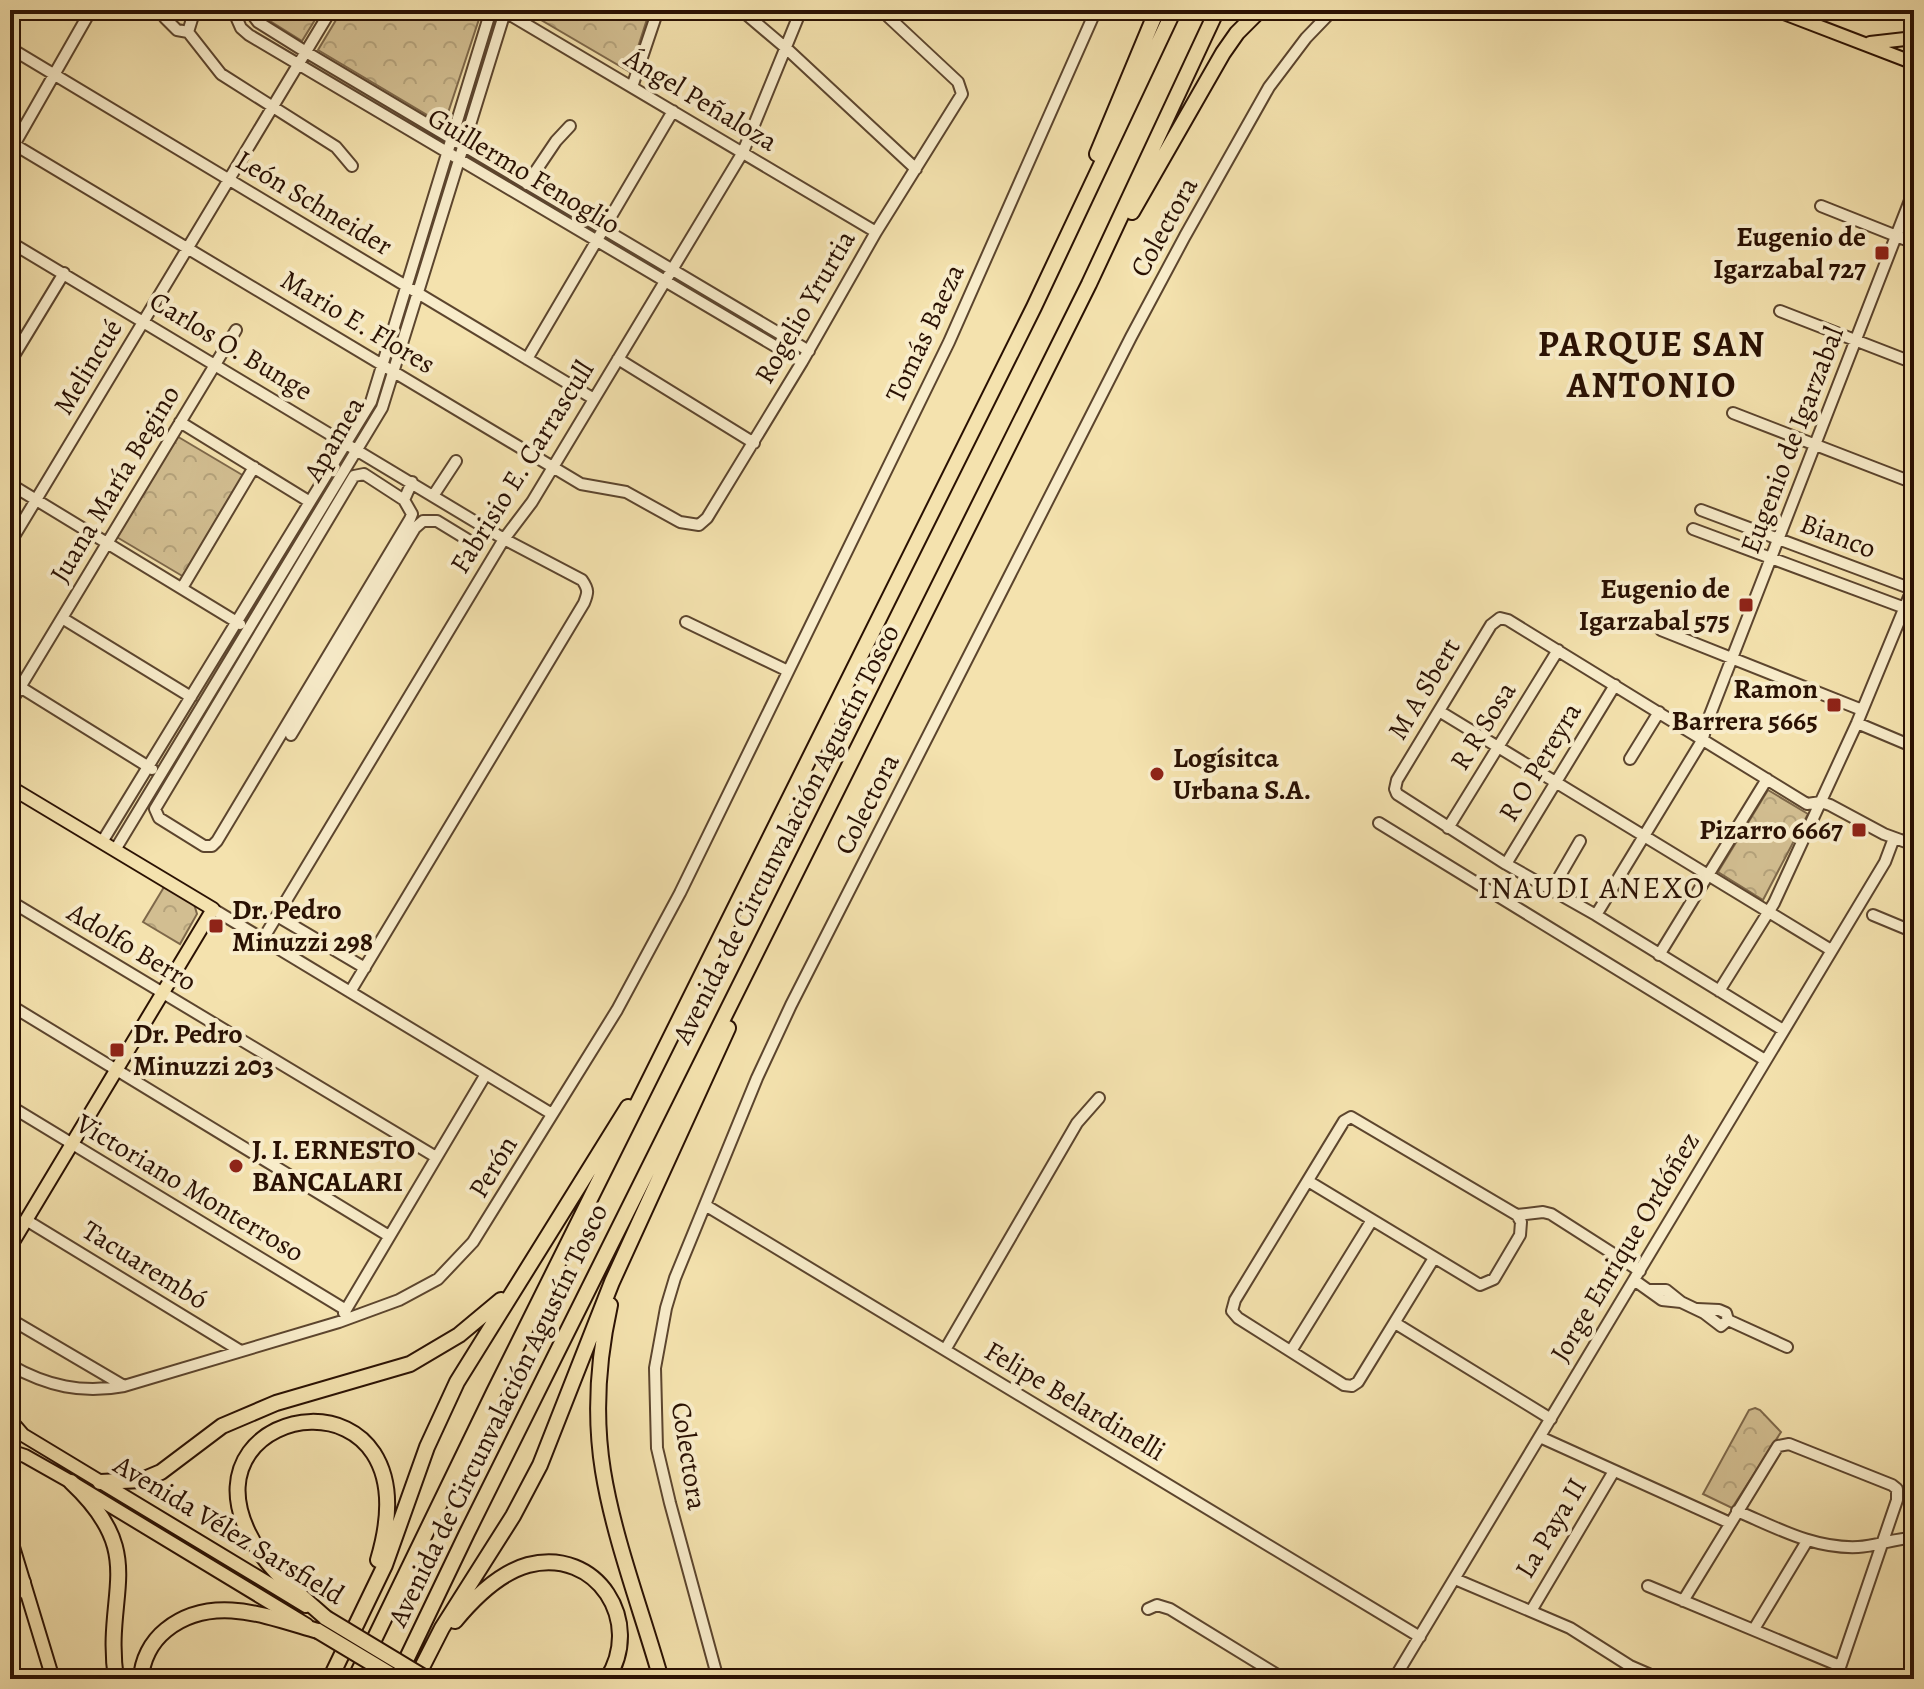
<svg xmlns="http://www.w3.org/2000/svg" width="1924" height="1689" font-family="Alegreya,serif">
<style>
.forest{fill:url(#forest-crowns);stroke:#7e684a;stroke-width:2}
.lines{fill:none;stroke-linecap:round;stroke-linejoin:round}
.minor-casing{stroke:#5c452e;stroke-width:14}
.major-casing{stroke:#2a1103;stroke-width:16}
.highway-casing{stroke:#2a1103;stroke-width:18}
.minor{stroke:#f8ecca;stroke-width:10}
.major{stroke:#f4e2ae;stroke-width:12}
.highway{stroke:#f4e2ae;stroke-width:14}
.highway-bridge-casing{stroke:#2a1103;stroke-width:18;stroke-linecap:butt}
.highway-bridge{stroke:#f4e2ae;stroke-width:14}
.poi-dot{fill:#8f2418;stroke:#f8ecca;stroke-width:3}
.labels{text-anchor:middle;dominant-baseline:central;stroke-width:8;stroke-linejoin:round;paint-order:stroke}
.street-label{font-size:28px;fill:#2a1103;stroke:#f8ecca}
.poi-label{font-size:28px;font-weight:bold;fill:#2a1103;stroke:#f8ecca;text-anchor:end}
.neighbourhood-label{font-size:30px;letter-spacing:2px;fill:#2a1103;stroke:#f8ecca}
.district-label{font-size:36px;font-weight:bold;letter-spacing:2px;fill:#2a1103;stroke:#f8ecca}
</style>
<defs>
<pattern id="forest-crowns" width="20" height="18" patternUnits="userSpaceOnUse" patternTransform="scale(2)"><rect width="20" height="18" fill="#d2be91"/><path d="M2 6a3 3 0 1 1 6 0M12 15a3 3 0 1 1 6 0" fill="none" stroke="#b4a27b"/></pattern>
</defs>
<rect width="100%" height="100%" fill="#f4e2ae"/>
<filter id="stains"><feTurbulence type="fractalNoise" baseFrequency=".0025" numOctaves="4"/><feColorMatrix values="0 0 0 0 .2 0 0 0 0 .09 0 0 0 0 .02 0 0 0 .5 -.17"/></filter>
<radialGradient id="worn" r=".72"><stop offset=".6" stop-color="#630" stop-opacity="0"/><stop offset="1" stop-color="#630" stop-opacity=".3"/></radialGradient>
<path class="forest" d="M262,10H321L302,41L270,21Z
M342,10H482L444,125L318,50Z
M524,10H629L648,16L630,72Z
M175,435L244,476L184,577L115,536Z
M1768,790L1808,814L1763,900L1718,872Z
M164,887L194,904L197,914L180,944L143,922Z
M1755,1408L1760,1410L1781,1432L1732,1508L1703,1494L1749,1410Z"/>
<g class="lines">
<g class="minor-casing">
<path id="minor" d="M167,10L165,18L177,30L188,32L221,74L336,147L352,166
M187,10L192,19L188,32
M233,10L241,28L249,35L802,362
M249,10L258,22L306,52L809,351
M502,10L876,232
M741,10L787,49L916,169
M190,13L203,10
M10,48L594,399
M632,87L658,10
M10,142L581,484L626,492L680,522L699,525L707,518L802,362L876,232L962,94L958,82L881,10
M10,152L91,10
M527,184L556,141L570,126
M1821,206L1914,243
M10,242L504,539L582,580C589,590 588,593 584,603L350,992
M1780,311L1914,363
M10,339L20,345
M527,359L673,111
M618,359L754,443
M10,362L64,273
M1733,413L1914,483
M180,422L310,502
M10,484L240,624
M433,496L456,461
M404,500L364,474L354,476L155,809L159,818L204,846H212L217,841L410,519L412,514L404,500L412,482
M1701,510L1912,589
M1693,529L1905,608
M10,543L331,10
M182,588L254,467
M62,618L191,697
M686,622L788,671
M1661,630L1862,710
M20,687L152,769
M10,704L236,330
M1439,711L1831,950
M1857,723L1914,747
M291,735L415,528L423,521H437L478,546
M1630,759L1659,712
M1379,823L1765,1060
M1448,828L1558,650
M102,842L371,402L491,10
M1907,842L1914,824
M115,850L382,408L505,12
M1506,864L1615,685
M1551,891L1580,841
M10,901L436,1157
M213,909L552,1114
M1596,915L1703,739L1706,725L1914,190
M1873,915L1914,932
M277,916L365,968
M263,939L504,539L532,502L743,152L801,10
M1659,955L1767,779
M1719,991L1774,903L1857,723L1914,585
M10,1005L389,1236
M1783,1030L1596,915L1506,864L1397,794L1395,789L1397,780L1491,625L1500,618L1508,620L1807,804L1821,802L1830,805L1884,834L1914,845
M10,1106L346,1310
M1308,1181L1480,1285L1494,1279L1520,1235L1521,1222L1517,1215
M705,1205L1420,1637
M26,1220L239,1350
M1434,1258L1358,1382L1352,1386L1344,1385L1238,1318L1232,1311L1235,1300L1344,1121L1351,1117L1517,1215L1543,1212L1551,1214L1640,1271
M1634,1280L1662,1300L1681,1302
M1650,1290H1666L1681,1302L1704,1313L1721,1326L1728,1320L1726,1313L1719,1310L1697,1309
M344,1313L486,1074
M10,1319L124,1386
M1728,1320L1787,1347
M1395,1323L1551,1419
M945,1350L1077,1123L1099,1098
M1291,1351L1372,1220
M10,1365C47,1386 82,1394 124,1386L339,1322L399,1300L438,1279L473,1242L617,1010L680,893L949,342L1096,10
M1540,1437L1730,1523
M1737,1511C1777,1528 1814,1549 1858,1547C1877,1546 1895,1538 1914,1538
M1455,1579L1570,1628L1630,1666L1660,1679
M1648,1586L1840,1666
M1683,1601L1778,1446L1789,1444L1892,1485L1897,1489V1500L1836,1679
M10,1606L25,1582
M1148,1609L1157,1605L1170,1609L1284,1679
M1531,1611L1614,1471
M1754,1629L1807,1541
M718,1679L670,1503L657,1448L655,1368L666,1308L675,1278L757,1078L791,1005L1131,337L1185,236L1269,87L1306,38L1333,10
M1394,1679L1885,862L1894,838
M1622,1679L1630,1666"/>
</g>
<g class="major-casing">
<path id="major" d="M1776,10L1914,63
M1870,43L1914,38
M10,787L213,909L10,1247
M10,1420L23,1435L306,1606
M10,1451L25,1456L71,1482L307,1625
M10,1537L53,1679"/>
</g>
<g class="highway-casing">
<path id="highway" d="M1097,154L1157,10
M1132,212L1223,53L1237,33L1260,10
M610,1305C598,1359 594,1415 603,1471C614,1539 642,1612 661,1679
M71,1482C150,1556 103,1591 116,1679
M100,1482L142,1480L161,1472L222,1426L276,1403L410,1364L459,1335L501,1300
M326,1618C297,1592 265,1568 248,1532C184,1399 437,1362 378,1560
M455,1621C474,1598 499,1573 528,1565C597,1547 644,1622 607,1679
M141,1679C142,1660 151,1642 166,1630C212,1593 269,1617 318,1631
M330,1679L385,1565L427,1447L457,1382L628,1107
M355,1679L494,1392L1034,307L1174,10
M397,1679L467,1533L1089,284L1217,10
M416,1679L442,1628L513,1516L540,1465L612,1282L728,1028"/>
</g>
<use href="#minor" class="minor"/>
<use href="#major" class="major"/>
<use href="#highway" class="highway"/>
<g class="highway-bridge-casing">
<path id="highway-bridge" d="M326,1618L427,1679
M318,1631L398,1679"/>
</g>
<use href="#highway-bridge" class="highway-bridge"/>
</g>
<g class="poi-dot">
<rect x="1874" y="245" width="16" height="16" rx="4"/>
<rect x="1738" y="597" width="16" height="16" rx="4"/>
<rect x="1826" y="697" width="16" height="16" rx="4"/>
<circle cx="1157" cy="774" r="8"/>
<rect x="1851" y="822" width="16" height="16" rx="4"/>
<rect x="208" y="918" width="16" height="16" rx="4"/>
<rect x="109" y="1042" width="16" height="16" rx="4"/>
<circle cx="236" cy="1166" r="8"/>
</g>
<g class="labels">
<g class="street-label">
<text transform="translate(701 100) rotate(31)">Ángel Peñaloza</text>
<text transform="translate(524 171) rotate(31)">Guillermo Fenoglio</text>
<text transform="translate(314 203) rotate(31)">León Schneider</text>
<text transform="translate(1164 227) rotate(-61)">Colectora</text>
<text transform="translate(805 307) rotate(-60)">Rogelio Yrurtia</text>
<text transform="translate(358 322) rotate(31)">Mario E. Flores</text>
<text transform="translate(925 333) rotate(-65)">Tomás Baeza</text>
<text transform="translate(231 346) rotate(31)">Carlos O. Bunge</text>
<text transform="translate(88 367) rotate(-59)">Melincué</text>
<text transform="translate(334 439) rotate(-60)">Apamea</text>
<text transform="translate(1792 440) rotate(-69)">Eugenio de Igarzabal</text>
<text transform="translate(522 467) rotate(-58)">Fabrisio E. Carrascull</text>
<text transform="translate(115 484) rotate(-59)">Juana María Begino</text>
<text transform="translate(1838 536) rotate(21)">Bianco</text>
<text transform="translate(1424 689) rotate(-59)">M A Sbert</text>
<text transform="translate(1483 726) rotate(-58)">R R Sosa</text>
<text transform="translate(1540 762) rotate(-59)">R O Pereyra</text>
<text transform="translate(867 804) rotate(-63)">Colectora</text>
<text transform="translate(786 834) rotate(-63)">Avenida de Circunvalación Agustín Tosco</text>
<text transform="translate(132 947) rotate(31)">Adolfo Berro</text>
<text transform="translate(493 1167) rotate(-59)">Perón</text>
<text transform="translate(190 1188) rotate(31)">Victoriano Monterroso</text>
<text transform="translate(1625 1247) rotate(-59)">Jorge Enrique Ordóñez</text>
<text transform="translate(145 1265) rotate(32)">Tacuarembó</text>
<text transform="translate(1075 1401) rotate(31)">Felipe Belardinelli</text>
<text transform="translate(498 1415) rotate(-64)">Avenida de Circunvalación Agustín Tosco</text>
<text transform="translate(689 1456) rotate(81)">Colectora</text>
<text transform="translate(1551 1528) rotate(-59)">La Paya II</text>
<text transform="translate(229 1530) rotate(31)">Avenida Vélez Sarsfield</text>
</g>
<g class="poi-label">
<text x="1866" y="237">Eugenio de<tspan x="1866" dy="32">Igarzabal 727</tspan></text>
<text x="1730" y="589">Eugenio de<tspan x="1730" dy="32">Igarzabal 575</tspan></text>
<text x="1818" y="689">Ramon<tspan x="1818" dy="32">Barrera 5665</tspan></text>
<text x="1173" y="758" text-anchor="start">Logísitca<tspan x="1173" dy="32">Urbana S.A.</tspan></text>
<text x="1843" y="830">Pizarro 6667</text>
<text x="232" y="910" text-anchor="start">Dr. Pedro<tspan x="232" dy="32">Minuzzi 298</tspan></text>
<text x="133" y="1034" text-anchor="start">Dr. Pedro<tspan x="133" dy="32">Minuzzi 203</tspan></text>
<text x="252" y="1150" text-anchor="start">J. I. ERNESTO<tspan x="252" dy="32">BANCALARI</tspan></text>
</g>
<g class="neighbourhood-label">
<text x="1592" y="888">INAUDI ANEXO</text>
</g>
<g class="district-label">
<text x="1652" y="343">PARQUE SAN<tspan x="1652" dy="41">ANTONIO</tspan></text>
</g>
</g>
<rect width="1924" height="1689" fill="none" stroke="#f4e2ae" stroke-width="40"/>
<rect x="12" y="12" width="1900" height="1665" fill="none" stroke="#2a1103" stroke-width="4"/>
<rect x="20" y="20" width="1884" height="1649" fill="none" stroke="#2a1103" stroke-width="2"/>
<rect width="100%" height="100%" filter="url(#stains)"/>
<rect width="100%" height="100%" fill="url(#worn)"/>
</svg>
